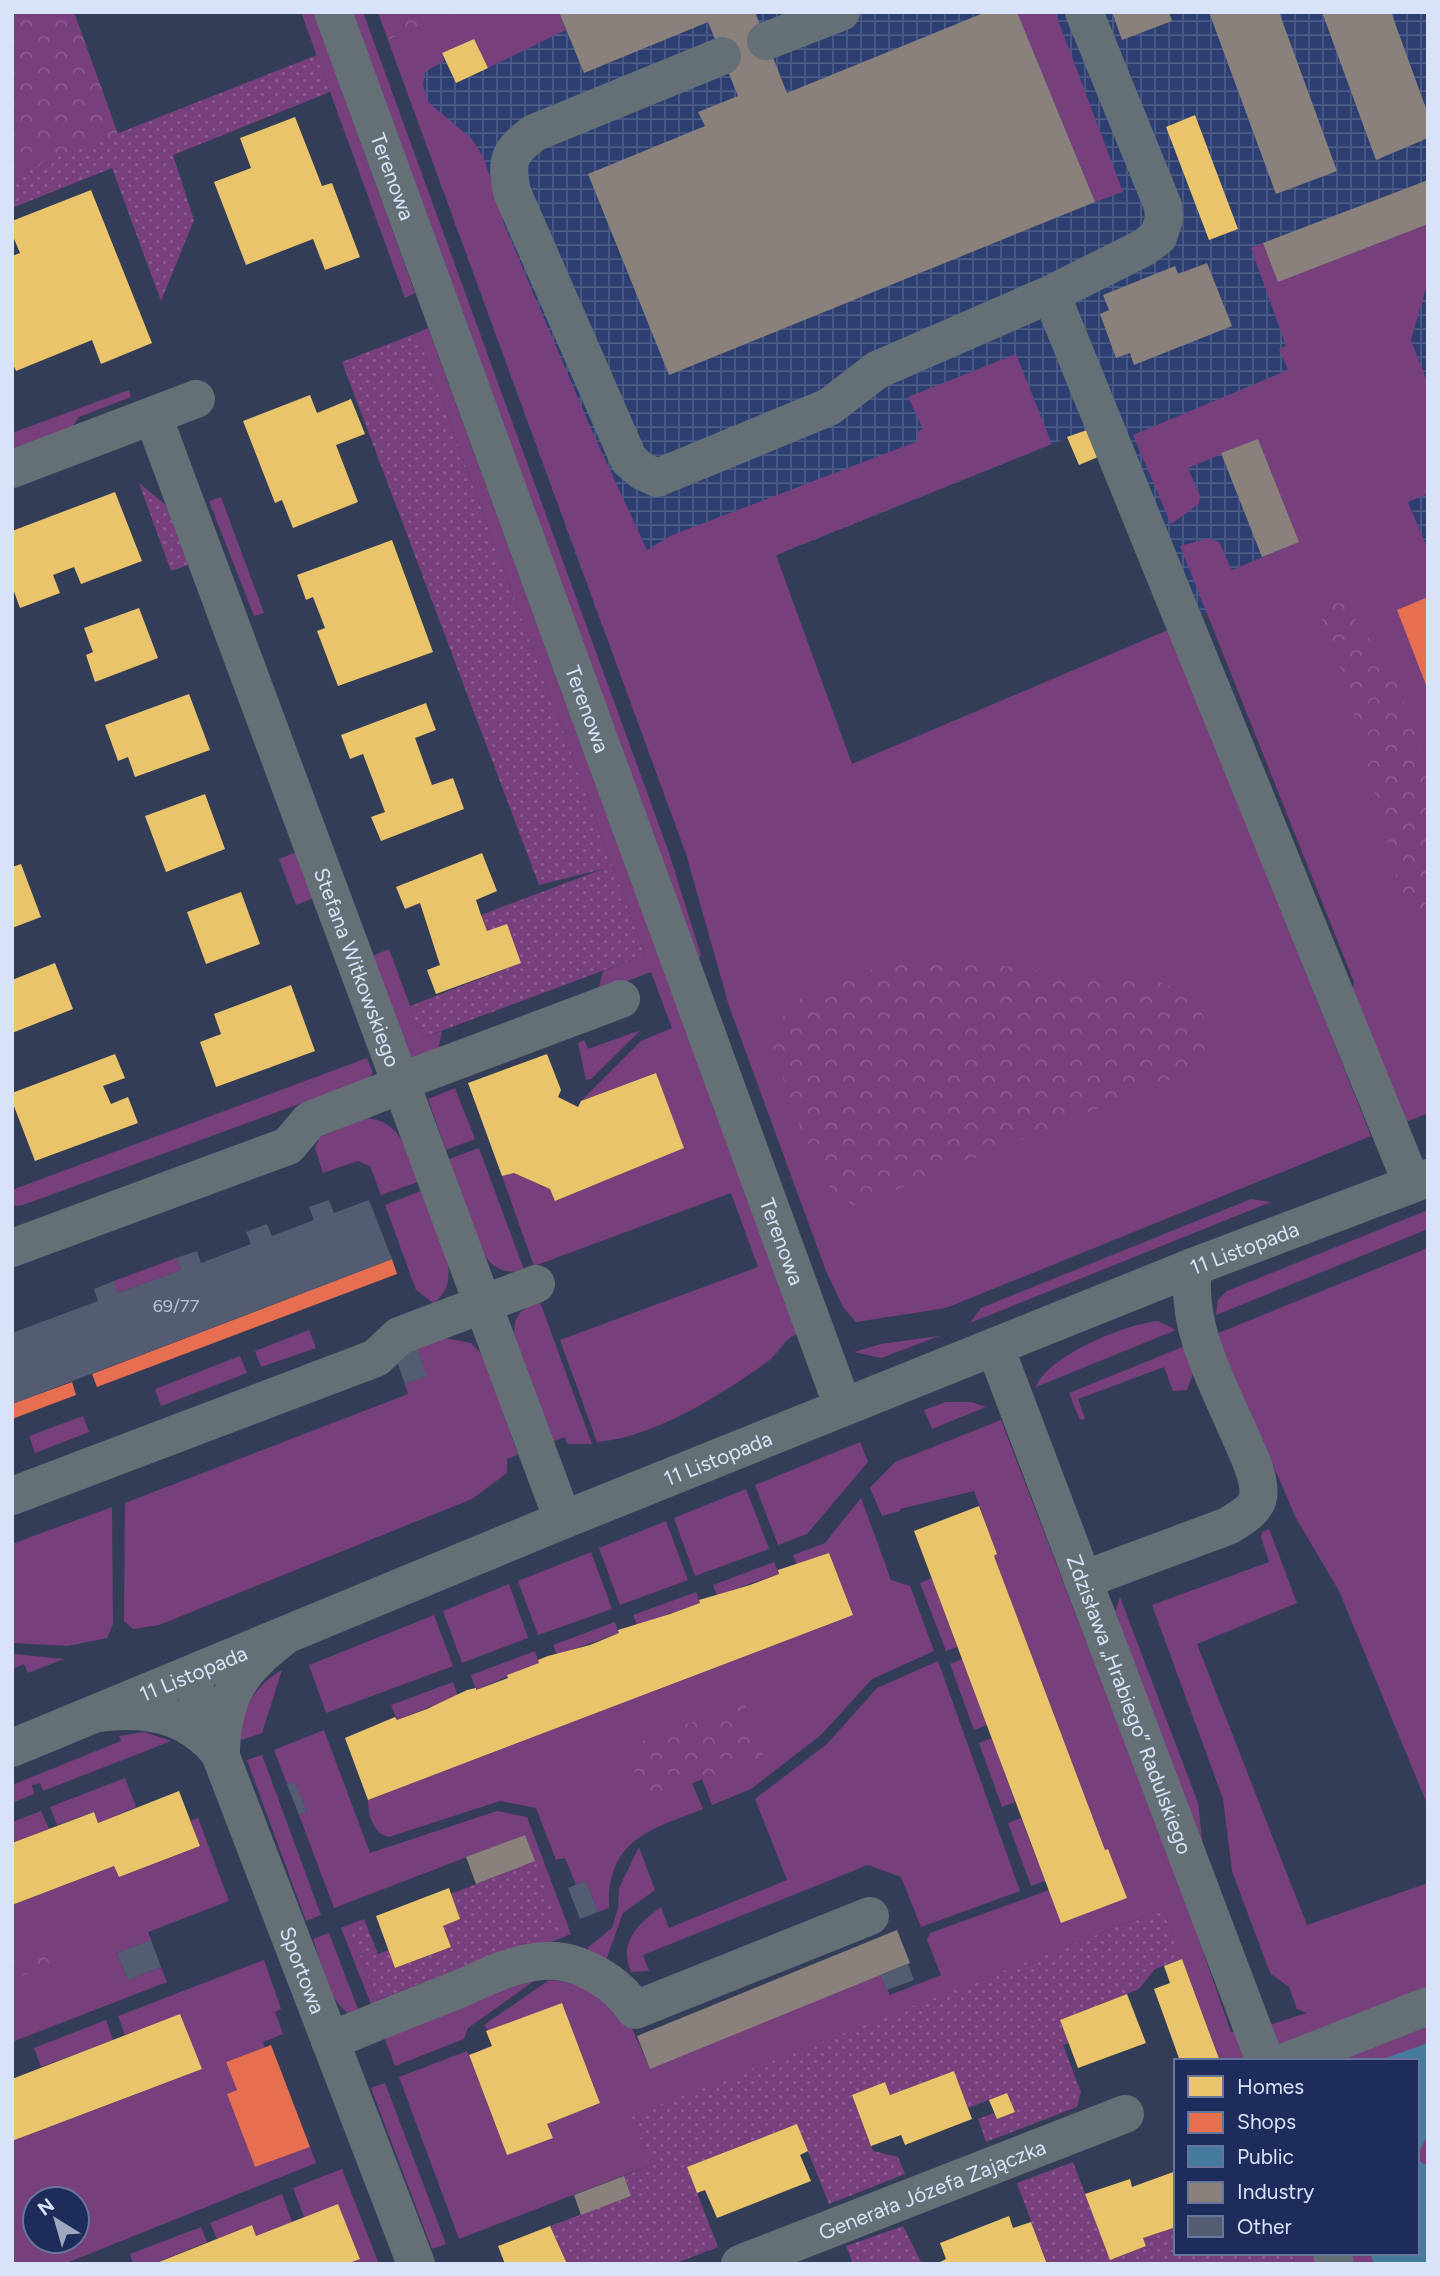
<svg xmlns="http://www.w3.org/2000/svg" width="1440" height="2276" font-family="Figtree,sans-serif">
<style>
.industrial{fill:url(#industrial-grid)}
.grass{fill:#783f7d;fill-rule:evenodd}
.forest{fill:url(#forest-crowns)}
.garden{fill:url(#garden-dots)}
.homes{fill:#e9c46a}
.shops{fill:#e76f51}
.public{fill:#457b9d}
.industry{fill:#8a817c}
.building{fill:#545c71}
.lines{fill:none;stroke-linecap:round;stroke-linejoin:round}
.minor{stroke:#646f76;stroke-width:38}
.major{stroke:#627176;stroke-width:38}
.labels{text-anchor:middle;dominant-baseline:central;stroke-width:7;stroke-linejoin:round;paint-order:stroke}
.number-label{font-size:18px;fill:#b7c0d7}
.street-label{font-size:21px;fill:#d8e2f9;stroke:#1d2c5a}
</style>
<defs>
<pattern id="industrial-grid" width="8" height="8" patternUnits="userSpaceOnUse" patternTransform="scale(1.75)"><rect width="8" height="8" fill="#2d3f71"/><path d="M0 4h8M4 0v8" fill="none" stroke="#4b5a86"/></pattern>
<pattern id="forest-crowns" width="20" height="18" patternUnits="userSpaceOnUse" patternTransform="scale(1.75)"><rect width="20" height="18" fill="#783f7d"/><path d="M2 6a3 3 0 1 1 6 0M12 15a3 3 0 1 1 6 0" fill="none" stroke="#8a5a90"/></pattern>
<pattern id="garden-dots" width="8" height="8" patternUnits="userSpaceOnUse" patternTransform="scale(1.75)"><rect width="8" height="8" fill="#783f7d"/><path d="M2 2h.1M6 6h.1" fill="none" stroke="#8a5a90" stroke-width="1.8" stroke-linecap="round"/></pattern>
</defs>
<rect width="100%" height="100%" fill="#343d57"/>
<path class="industrial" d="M457,12H1428V602L1208,613L1170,629L1087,430L602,626L388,40Z"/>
<path class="grass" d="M301,12H313L327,50L415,293L405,298Z
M353,12H363L668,850L701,955L698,960Z
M457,12H559L566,30L488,68L473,39L442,53L444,61L425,72L423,85L428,102L472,139L484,158L504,224L592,431L647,550L670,536L918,441L917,432L923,429L908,397L1016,354L1052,444L776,555L852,764L1170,629L1371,1136L946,1308L856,1322L843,1307L826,1271L729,1006L686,854L388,40Z
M1017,12H1055L1123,192L1095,202Z
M1428,224V281L1411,340L1428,384V494L1408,502L1428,550V1113L1404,1123L1351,999L1354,982L1180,546L1209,538L1219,542L1232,570L1298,542L1258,439L1188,468L1200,496L1199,504L1171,524L1133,435L1288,370L1279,349L1286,346L1251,248L1263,243L1278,281Z
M428,328L797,1334C782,1340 780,1353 767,1362C721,1395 654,1437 597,1442L560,1340L758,1267L731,1193L534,1266L502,1176L514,1173L550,1189L555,1201L683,1148L656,1073L581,1101L641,1041L672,1028L651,972L598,992L603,971L645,955L417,333Z
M129,390L131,397L79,417L72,427L12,449V433Z
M221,497L264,613L254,616L209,501Z
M299,851L316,897L296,905L279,859Z
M389,949L422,1038L442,1031L438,1051L419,1059L410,1057L370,957Z
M641,1030L591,1079L586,1080L578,1043L584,1040L588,1049Z
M367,1058L373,1073L367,1079L23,1205L12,1206V1190Z
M455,1088L475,1139L446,1150L428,1099Z
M365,1118C402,1120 407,1152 418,1182L381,1195L370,1166L357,1161L323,1173L315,1148L320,1137Z
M479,1148L524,1270C511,1273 499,1272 489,1261C474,1244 458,1183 449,1159Z
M421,1191C433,1221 469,1281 433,1303L416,1290L385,1205Z
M1251,1199L1271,1202L970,1323L981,1308Z
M1428,1210V1229L1216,1315L1218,1300L1227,1291Z
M1428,1248V1806L1339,1591L1296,1518L1216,1334Z
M176,1258L181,1270L118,1293L114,1281Z
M540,1302L592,1444H567L565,1437L552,1442L514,1334C514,1313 522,1309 540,1302Z
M1158,1321L1176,1330L1036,1387C1046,1357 1127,1323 1158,1321Z
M309,1330L316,1348L261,1367L255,1351Z
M939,1336L881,1358L854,1352L881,1344Z
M445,1338L471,1343L483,1356L518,1455L507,1459V1473L472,1499L159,1625L133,1629L124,1621L125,1503L408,1394L405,1384L426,1376L417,1348Z
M1185,1346L1194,1371L1187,1390L1173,1391L1164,1367L1078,1399L1085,1419L1080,1420L1069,1393Z
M240,1356L247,1373L161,1406L155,1389Z
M946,1402H971L986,1407L932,1429L924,1410Z
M83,1416L89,1432L35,1453L29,1436Z
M1001,1420L1185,1900L1231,2032L1253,2030L1307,2013L1297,2009L1289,1987L1271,1974L1267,1965L1232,1871L1223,1799L1152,1605L1269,1562L1261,1537L1262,1532L1269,1529L1297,1603L1197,1644L1307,1925L1428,1883V2264H1295L1291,2253H1417V2061H1220L1163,1909L632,2117L651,2165L459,2239L399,2077L467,2051L507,2155L552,2138L547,2124L600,2103L562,2003L489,2031L484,2025L549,1980L574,1983L624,2011L650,2068L880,1975L890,1995L941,1975L927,1940L930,1933L1049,1890L1105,1850L994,1556L997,1554L974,1491L900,1509V1511L882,1516L870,1488L895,1462Z
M860,1442L868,1462L807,1534L778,1545L755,1485Z
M746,1489L769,1549L695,1576L674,1518Z
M861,1498L891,1580L910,1586L934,1651L872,1679L821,1735L751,1789L712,1805L702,1779L764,1756L645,1801L692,1783L703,1809C650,1830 607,1839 609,1908L598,1912L586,1881L576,1885L565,1858L556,1860L536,1808L500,1801L389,1837C373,1833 368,1815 368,1800L852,1614L829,1553L797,1565L793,1555L825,1543Z
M112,1507L113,1624L107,1638L68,1646L12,1643V1544Z
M666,1521L688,1580L620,1605L599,1548Z
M591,1552L612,1609L538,1635L518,1581Z
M774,1562L779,1574L717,1595L713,1585Z
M932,1578L957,1647L946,1651L920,1583Z
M509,1584L528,1638L462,1663L443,1611Z
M696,1592L700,1603L637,1625L633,1615Z
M1120,1597L1198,1803L1203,1847L1115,1613Z
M434,1615L453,1666L326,1713L309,1665Z
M615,1622L619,1633L557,1655L553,1645Z
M535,1651L539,1663L476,1690L471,1675Z
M14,1654L64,1659L28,1673L24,1664L12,1669Z
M962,1659L987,1725L974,1730L950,1664Z
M938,1661L1020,1891L921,1927L901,1877L868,1865L643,1955L649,1971L631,1972C618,1942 638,1924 661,1907L669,1928L787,1880L755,1799L827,1744L877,1688Z
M282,1670L262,1733L241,1740C239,1709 256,1685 282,1670Z
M453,1682L458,1696L397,1720L391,1705Z
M324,1730L370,1853L497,1811L527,1817L571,1934L374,2012L341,1928L348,1925L377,2000L560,1930L524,1835L334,1908L299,1815L307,1812L295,1782L287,1784L274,1750Z
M144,1732L171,1741L43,1791L40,1783L32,1785L34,1794L12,1803V1785L121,1741L119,1736Z
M992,1738L1015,1802L1002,1807L979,1743Z
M262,1755L321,1915L306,1921L247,1760Z
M125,1778L136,1807L98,1823L93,1812L57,1825L50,1807Z
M41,1811L49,1829L12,1843V1822Z
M198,1818L229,1901L148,1932L151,1940L117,1953L128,1980L161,1967L167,1982L12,2042V1905L114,1866L119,1877L200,1846L191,1821Z
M1021,1818L1045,1881L1031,1886L1008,1823Z
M639,1847L655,1890L623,1913L605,1963L587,1948L612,1928L618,1908L619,1888Z
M329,1933L361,2017C330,2015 322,1963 313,1939Z
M264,1960L281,2009L275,2012L283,2034L263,2042L265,2048L226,2062L237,2090L227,2094L255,2167L310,2147L316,2163L64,2264H12V2141L202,2069L180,2015L125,2035L118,2016ZM35,2199H77V2241H35Z
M537,1979L468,2028L464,2039L395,2066L382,2031L505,1980Z
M106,2020L113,2040L41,2067L34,2048Z
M385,2083L446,2244L432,2249L371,2088Z
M342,2169L379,2264H346L360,2258L338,2205L304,2217L293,2188Z
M282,2194L292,2222L256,2236L252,2225L217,2239L210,2223Z
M201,2227L207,2242L153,2264H133L130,2254Z"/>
<path class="forest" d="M12,12H74L118,134L12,175Z
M378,12H457L388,40Z
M1334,600L1345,604L1393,673L1428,770V930L1416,921L1399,886L1345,682L1319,611Z
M907,960C926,960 947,958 966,960C993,964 1019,969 1046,971C1097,976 1175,964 1204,1017C1215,1036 1210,1048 1201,1067L855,1207L830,1187L796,1119L774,1051L773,1028L804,995L851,975Z
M744,1703L764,1756L645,1801L626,1747Z
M43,1947L50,1966L12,1979V1958Z"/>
<path class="garden" d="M317,55L330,92L173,155L194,220L161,301L112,168L12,208V175Z
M417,333L645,955L422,1038L410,1006L520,963L487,931L481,915L603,869L539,885L342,362Z
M139,483L166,505L188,565L171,571Z
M535,1861L561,1930L377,2000L348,1925L364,1919L378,1954L389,1950L396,1968L451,1947L443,1926L460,1919L451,1894Z
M1163,1909L1182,1959L1155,1969L1139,1989L1060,2021L1069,2043L1063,2045L1081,2092L1077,2107L986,2142L978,2119L994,2113L997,2119L1015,2112L1007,2093L968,2108L954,2071L890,2095L884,2082L852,2096L873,2151L898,2157L905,2174L829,2204L797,2124L687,2167L718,2247L674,2264H567L550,2226L631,2196L624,2176L651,2165L631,2116Z
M1073,2162L1110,2259L1146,2246L1143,2238L1176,2227V2253H1291L1295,2264H1047L1017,2183Z
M903,2226L922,2264H853L846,2246Z"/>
<path class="homes" d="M474,39L488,68L456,83L442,53Z
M1195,115L1238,229L1209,240L1166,127Z
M295,117L322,186L332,183L360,257L325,270L313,239L246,265L214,182L251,168L240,138Z
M91,190L152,343L101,364L92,340L16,371L12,362V256L20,253L12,234V221Z
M310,395L317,413L351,399L365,434L336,445L358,502L293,528L282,500L275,503L243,421Z
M1087,430L1098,457L1079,465L1067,437Z
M115,492L142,561L81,584L74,567L53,575L60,593L20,608L12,586V531Z
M392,540L433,652L338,686L317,631L325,628L313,597L306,600L297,575Z
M139,608L158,658L95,682L86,655L93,652L84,628Z
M189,694L210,750L135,777L128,757L118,761L105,725Z
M426,703L436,730L415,738L432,785L453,778L464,809L381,841L371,817L385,812L363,754L350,759L341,735Z
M205,794L225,849L166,872L145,816Z
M482,853L497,891L476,900L481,915L487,931L507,924L521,963L436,994L427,970L440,965L420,903L405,909L396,887Z
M21,864L41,917L12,928V867Z
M241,892L260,944L206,964L187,912Z
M55,963L73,1009L12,1033V980Z
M291,985L315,1051L216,1087L200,1042L221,1034L214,1014Z
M115,1054L125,1078L103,1086L111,1104L128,1097L138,1123L35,1161L12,1101V1093Z
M547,1054L561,1090L558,1097L578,1107L581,1101L656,1073L684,1148L555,1201L550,1189L514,1173L502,1176L468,1083Z
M979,1506L997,1554L994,1556L1105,1850L1108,1849L1127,1898L1061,1923L914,1531Z
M829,1553L853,1615L368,1800L345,1738L395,1717L397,1720L427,1709L467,1690L476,1688V1690L508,1678L507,1675L539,1663L538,1660L548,1656L590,1645L619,1633L618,1630L670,1614L700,1603L699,1600L750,1585L779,1574L778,1570Z
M179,1791L200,1846L119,1877L114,1866L12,1905V1843L94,1812L98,1823Z
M449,1888L460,1919L443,1926L451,1947L395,1968L376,1916Z
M1182,1959L1212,2040L1220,2061H1180L1154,1989L1170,1983L1164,1966Z
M1127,1994L1146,2043L1078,2068L1060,2020Z
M562,2003L600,2103L547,2124L553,2138L507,2155L469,2055L492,2046L486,2031Z
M180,2014L202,2069L12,2141V2079Z
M954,2071L972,2119L905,2145L901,2135L871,2146L852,2095L885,2082L890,2095Z
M1007,2093L1015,2112L997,2119L989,2100Z
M797,2124L808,2151L800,2155L811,2181L717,2218L705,2190L697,2193L687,2167Z
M1176,2171V2227L1143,2238L1146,2246L1110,2260L1085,2194L1130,2179L1132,2187Z
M338,2204L360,2259L346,2264H154L252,2225L256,2236Z
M1009,2216L1013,2228L1031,2222L1047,2264H936L946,2259L940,2243Z
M550,2226L567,2264H505L498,2246Z"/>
<path class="shops" d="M1428,597V690L1397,610Z
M392,1259L397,1274L97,1387L92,1374Z
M72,1382L76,1395L12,1419V1404Z
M271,2045L310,2147L255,2167L227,2094L237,2090L226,2062Z"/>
<path class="public" d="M1428,2043V2135L1417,2155V2061L1380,2060Z
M1417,2160L1428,2166V2264H1374L1370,2253H1417Z"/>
<path class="industry" d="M559,12H755L787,93L986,12H1017L1095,202L669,375L588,174L705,126L698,112L738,96L708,22L584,73Z
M1112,12H1169L1172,21L1122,40Z
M1209,12H1279L1337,171L1276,194Z
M1322,12H1391L1428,114V138L1376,160Z
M1428,180V224L1278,282L1263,243Z
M1207,263L1232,326L1134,365L1130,353L1116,358L1100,314L1109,310L1103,295L1175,266L1178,274Z
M1258,439L1299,542L1262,557L1221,453Z
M525,1835L535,1861L476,1884L466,1857Z
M897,1930L910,1963L650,2069L637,2036Z
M624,2176L631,2196L581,2215L574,2195Z"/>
<path class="building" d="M329,1200L334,1213L369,1200L392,1259L12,1404V1333L98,1301L94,1289L114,1281L118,1293L181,1270L176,1258L197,1251L201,1263L251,1244L246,1232L267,1224L272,1236L314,1220L309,1207Z
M417,1348L427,1376L405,1384L395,1356Z
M295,1782L307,1812L299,1815L287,1784Z
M586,1881L598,1912L580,1919L568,1888Z
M151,1940L161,1967L128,1980L117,1953Z
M908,1964L914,1980L887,1990L880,1975Z"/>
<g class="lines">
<g class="minor">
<path id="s1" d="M333,12L843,1407"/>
<path d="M766,41L841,12"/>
<path d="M722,56L534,133C508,153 506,160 512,192L629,460L642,471L657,478L829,407L877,370L1051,294L1143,248L1158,237L1164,219L1163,206L1084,12"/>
<path d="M1051,294L1412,1184"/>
<path id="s2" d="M153,416L563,1520"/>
<path d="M12,469L196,399"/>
<path d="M400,1082L621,999"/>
<path d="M12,1248L288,1146L310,1120L401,1085"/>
<path id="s3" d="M995,1347L1265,2061"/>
<path d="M12,1496L376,1358L399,1336L536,1284"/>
<path d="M1083,1580L1228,1526C1238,1520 1256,1510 1258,1497C1261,1479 1249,1456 1242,1440C1219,1385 1185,1329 1193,1267"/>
<path id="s4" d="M190,1676L416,2264"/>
<path d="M99,1713C145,1707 186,1713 218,1751"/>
<path d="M221,1750C223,1697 239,1671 281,1639"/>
<path d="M330,2041C373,2023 416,2006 459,1989C487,1977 515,1962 545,1961C579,1959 618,1983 635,2010L870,1916"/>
<path d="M1288,2061L1428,2006"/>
<path d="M1332,2253L1335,2264"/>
<path id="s5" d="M740,2264L1125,2114"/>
</g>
<path class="major" id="s6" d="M12,1748L563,1520L1193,1267L1428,1178"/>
</g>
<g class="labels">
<g class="number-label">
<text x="176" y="1306">69/77</text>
</g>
<g class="street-label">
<text stroke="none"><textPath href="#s1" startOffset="175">Terenowa</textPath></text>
<text stroke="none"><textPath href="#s1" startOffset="742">Terenowa</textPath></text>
<text stroke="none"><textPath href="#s2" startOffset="588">Stefana Witkowskiego</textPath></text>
<text stroke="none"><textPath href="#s1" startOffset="1309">Terenowa</textPath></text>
<text stroke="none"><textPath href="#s6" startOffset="1330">11 Listopada</textPath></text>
<text stroke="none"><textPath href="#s6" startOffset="763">11 Listopada</textPath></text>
<text stroke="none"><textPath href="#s6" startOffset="196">11 Listopada</textPath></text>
<text stroke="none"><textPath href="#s3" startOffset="382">Zdzisława „Hrabiego” Radulskiego</textPath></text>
<text stroke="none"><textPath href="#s4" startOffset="315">Sportowa</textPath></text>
<text stroke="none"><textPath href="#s5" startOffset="206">Generała Józefa Zajączka</textPath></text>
</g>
</g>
<rect width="1440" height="2276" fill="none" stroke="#d8e2f9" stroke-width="28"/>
<rect x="1174" y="2059" width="245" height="196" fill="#1d2c5a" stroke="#68759a" stroke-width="2"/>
<rect x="1188" y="2076" width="35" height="21" fill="#e9c46a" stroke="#68759a" stroke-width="2"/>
<text x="1237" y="2094" font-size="21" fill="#d8e2f9">Homes</text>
<rect x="1188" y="2112" width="35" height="21" fill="#e76f51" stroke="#68759a" stroke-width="2"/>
<text x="1237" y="2129" font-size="21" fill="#d8e2f9">Shops</text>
<rect x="1188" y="2146" width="35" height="21" fill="#457b9d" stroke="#68759a" stroke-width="2"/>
<text x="1237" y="2164" font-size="21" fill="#d8e2f9">Public</text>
<rect x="1188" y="2182" width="35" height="21" fill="#8a817c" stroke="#68759a" stroke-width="2"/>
<text x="1237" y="2199" font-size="21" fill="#d8e2f9">Industry</text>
<rect x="1188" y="2216" width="35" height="21" fill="#545c71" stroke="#68759a" stroke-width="2"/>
<text x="1237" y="2234" font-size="21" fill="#d8e2f9">Other</text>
<g transform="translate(56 2220) rotate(323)"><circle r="33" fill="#1d2c5a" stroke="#68759a" stroke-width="2"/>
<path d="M0-5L12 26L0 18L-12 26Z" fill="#9fa8c0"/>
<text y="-10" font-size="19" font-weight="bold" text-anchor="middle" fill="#d8e2f9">N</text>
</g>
</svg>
